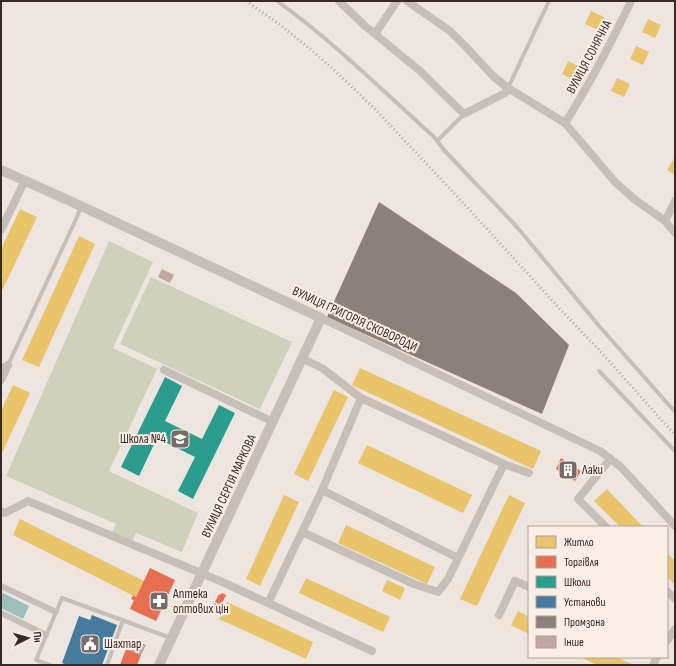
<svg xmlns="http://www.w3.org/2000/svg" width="676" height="666" font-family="'Sofia Sans Condensed',sans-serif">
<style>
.green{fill:#d0d1ba}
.water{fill:#9cbfba}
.homes{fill:#e9c46a}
.shops{fill:#e76f51}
.schools{fill:#2a9d8f}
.public{fill:#457b9d}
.industry{fill:#8a817c}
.building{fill:#c0a7a2}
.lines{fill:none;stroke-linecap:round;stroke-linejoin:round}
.service{stroke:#c6beb9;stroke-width:4}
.pedestrian{stroke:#c6beb9;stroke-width:6}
.minor{stroke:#c6beb9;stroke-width:8}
.tertiary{stroke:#c6beb9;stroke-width:10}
.rail{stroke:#ada7a4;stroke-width:3;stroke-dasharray:1 3;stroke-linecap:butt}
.labels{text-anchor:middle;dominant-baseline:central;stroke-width:4;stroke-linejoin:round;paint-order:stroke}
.street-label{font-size:13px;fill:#362a28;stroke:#f9efe7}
.poi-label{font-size:13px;fill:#362a28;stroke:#f9efe7;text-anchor:start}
</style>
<rect width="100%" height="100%" fill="#ede5e0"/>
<path class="green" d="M109,241L153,262L113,348L157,369L109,471L198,513L182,552L136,533L131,544L111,536L116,524L6,476Z
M151,277L292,342L260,409L120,344Z"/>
<path class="water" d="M3,593L29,606L23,619L1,608V598Z"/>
<path class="homes" d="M591,11L604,17L598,30L585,24Z
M648,19L661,25L655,38L642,32Z
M636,46L649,52L643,65L630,59Z
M568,61L580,67L574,80L562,74Z
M617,78L630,84L624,97L611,91Z
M675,157V175L667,170Z
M20,209L37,217L1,293V249Z
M79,236L95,244L39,367L22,360Z
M360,368L541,451L533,469L352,385Z
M13,385L30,393L1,455V411Z
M334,390L348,397L308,481L294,474Z
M367,445L472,495L463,513L358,463Z
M607,489L643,527H620L594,501Z
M284,495L299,502L260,586L246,579Z
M509,495L525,503L477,606L460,599Z
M20,519L144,581L136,597L13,535Z
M346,525L435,567L427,584L338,543Z
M667,553L675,561V585L667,577Z
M306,578L390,617L383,632L299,593Z
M387,580L405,588L400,600L382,591Z
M227,602L313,642L306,659L219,619Z
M518,611L529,617V634L511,625Z
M580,657H617L634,665H597Z"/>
<path class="shops" d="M561,458L581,471L575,481L556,469Z
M150,568L175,580L156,621L130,609L134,600L131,599L133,595L136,597Z
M222,593L226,595L221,605L215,602L219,594L220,595Z
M214,603L221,606L218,612L212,609Z
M126,649L141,655L137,665H120Z"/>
<path class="schools" d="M165,377L182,386L165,421L202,439L219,405L235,413L193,499L178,491L195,457L157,438L139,476L121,467Z"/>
<path class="public" d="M92,615L117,625L102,665H67L62,663L79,616L90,620Z"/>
<path class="industry" d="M379,202L516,293L569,345L542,414L327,317Z"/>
<path class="building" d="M162,269L174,275L170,283L158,277Z
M133,639L146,645L141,655L128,650Z"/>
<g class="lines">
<path class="service" d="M277,1C334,42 383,91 434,137L444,150L517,227L600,327L675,412
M508,88L549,1
M437,141L464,114
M1,365H8L77,217L81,206
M599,371L675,451
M50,665L36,660L62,598L171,638
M107,665L123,620"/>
<path class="pedestrian" d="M1,586L56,612
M1,613L46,635"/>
<path class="minor" d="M339,1L365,26L375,34L397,1
M407,1L450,31L465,46L494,77L508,88L565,123L615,182L634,199L665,221L675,233
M375,34L420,71L464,114L505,93L508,88
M565,123C590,84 611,43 631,1
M665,221L675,201
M1,230L25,180
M321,318L600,451L621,467L675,526
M303,359L322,368L361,398L504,464L529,473
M164,370L273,422
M1,380L8,365
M322,490L458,558
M1,511L5,513L28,501L220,581L268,603L302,532L414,584L438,592L448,579L504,464
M606,527L578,499L607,463L610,458
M302,532L322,490L361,398
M667,591L675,599
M268,603L372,651
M499,615L515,581L529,587
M667,641L675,629
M653,665L657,657"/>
<path class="tertiary" d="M1,170L81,206L321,318L159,665"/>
<path class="rail" d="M246,1L279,24L310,49L332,68L376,110L466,206L559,308L599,350L675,435"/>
</g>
<defs>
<g id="school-square" transform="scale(1)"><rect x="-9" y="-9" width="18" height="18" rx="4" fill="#766b68" stroke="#f9efe7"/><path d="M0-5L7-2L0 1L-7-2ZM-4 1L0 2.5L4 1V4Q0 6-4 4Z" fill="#fff"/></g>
<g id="building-square" transform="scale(1)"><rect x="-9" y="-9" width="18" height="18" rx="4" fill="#766b68" stroke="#f9efe7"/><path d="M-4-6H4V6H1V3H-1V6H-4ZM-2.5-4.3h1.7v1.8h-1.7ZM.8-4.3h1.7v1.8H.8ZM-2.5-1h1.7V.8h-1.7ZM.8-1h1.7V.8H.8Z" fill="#fff"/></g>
<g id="pharmacy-square" transform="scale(1)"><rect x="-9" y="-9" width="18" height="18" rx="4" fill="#766b68" stroke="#f9efe7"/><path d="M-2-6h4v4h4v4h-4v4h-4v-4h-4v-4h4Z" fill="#fff"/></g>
<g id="civic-square" transform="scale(1)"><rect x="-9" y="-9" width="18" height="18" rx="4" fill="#766b68" stroke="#f9efe7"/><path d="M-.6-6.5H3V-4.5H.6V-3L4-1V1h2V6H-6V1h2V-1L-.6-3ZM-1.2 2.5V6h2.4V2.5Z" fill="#fff"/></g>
</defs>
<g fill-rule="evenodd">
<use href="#school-square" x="180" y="439"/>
<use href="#building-square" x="568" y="470"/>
<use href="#pharmacy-square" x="159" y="601"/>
<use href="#civic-square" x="90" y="644"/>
</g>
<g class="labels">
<g class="street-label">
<text transform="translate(589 57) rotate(-62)">ВУЛИЦЯ СОНЯЧНА</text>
<text transform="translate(355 319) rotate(25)">ВУЛИЦЯ ГРИГОРІЯ СКОВОРОДИ</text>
<text transform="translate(229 486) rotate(-65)">ВУЛИЦЯ СЕРГІЯ МАРКОВА</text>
</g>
<g class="poi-label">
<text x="166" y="439" text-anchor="end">Школа №4</text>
<text x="582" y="470">Лаки</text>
<text x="173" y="594">Аптека<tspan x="173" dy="15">оптових цін</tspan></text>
<text x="104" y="644">Шахтар</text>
</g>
</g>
<rect width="676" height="666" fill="none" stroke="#362a28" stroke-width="4"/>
<rect x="528" y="526" width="140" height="132" fill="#f9efe7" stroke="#aba09b"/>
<rect x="536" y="536" width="20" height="12" fill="#e9c46a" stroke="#aba09b"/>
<text x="564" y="546" font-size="12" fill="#362a28">Житло</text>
<rect x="536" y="556" width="20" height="12" fill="#e76f51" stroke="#aba09b"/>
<text x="564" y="566" font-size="12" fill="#362a28">Торгівля</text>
<rect x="536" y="576" width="20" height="12" fill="#2a9d8f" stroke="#aba09b"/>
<text x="564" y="586" font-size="12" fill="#362a28">Школи</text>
<rect x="536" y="596" width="20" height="12" fill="#457b9d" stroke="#aba09b"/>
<text x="564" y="606" font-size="12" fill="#362a28">Установи</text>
<rect x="536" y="616" width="20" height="12" fill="#8a817c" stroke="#aba09b"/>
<text x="564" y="626" font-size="12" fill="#362a28">Промзона</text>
<rect x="536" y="636" width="20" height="12" fill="#c0a7a2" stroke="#aba09b"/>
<text x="564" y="646" font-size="12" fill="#362a28">Інше</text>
<g transform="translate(28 638) rotate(84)" stroke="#f9efe7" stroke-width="3" paint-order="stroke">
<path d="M0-3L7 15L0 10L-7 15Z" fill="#362a28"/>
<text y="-6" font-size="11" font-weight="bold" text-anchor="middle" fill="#362a28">Пн</text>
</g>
</svg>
